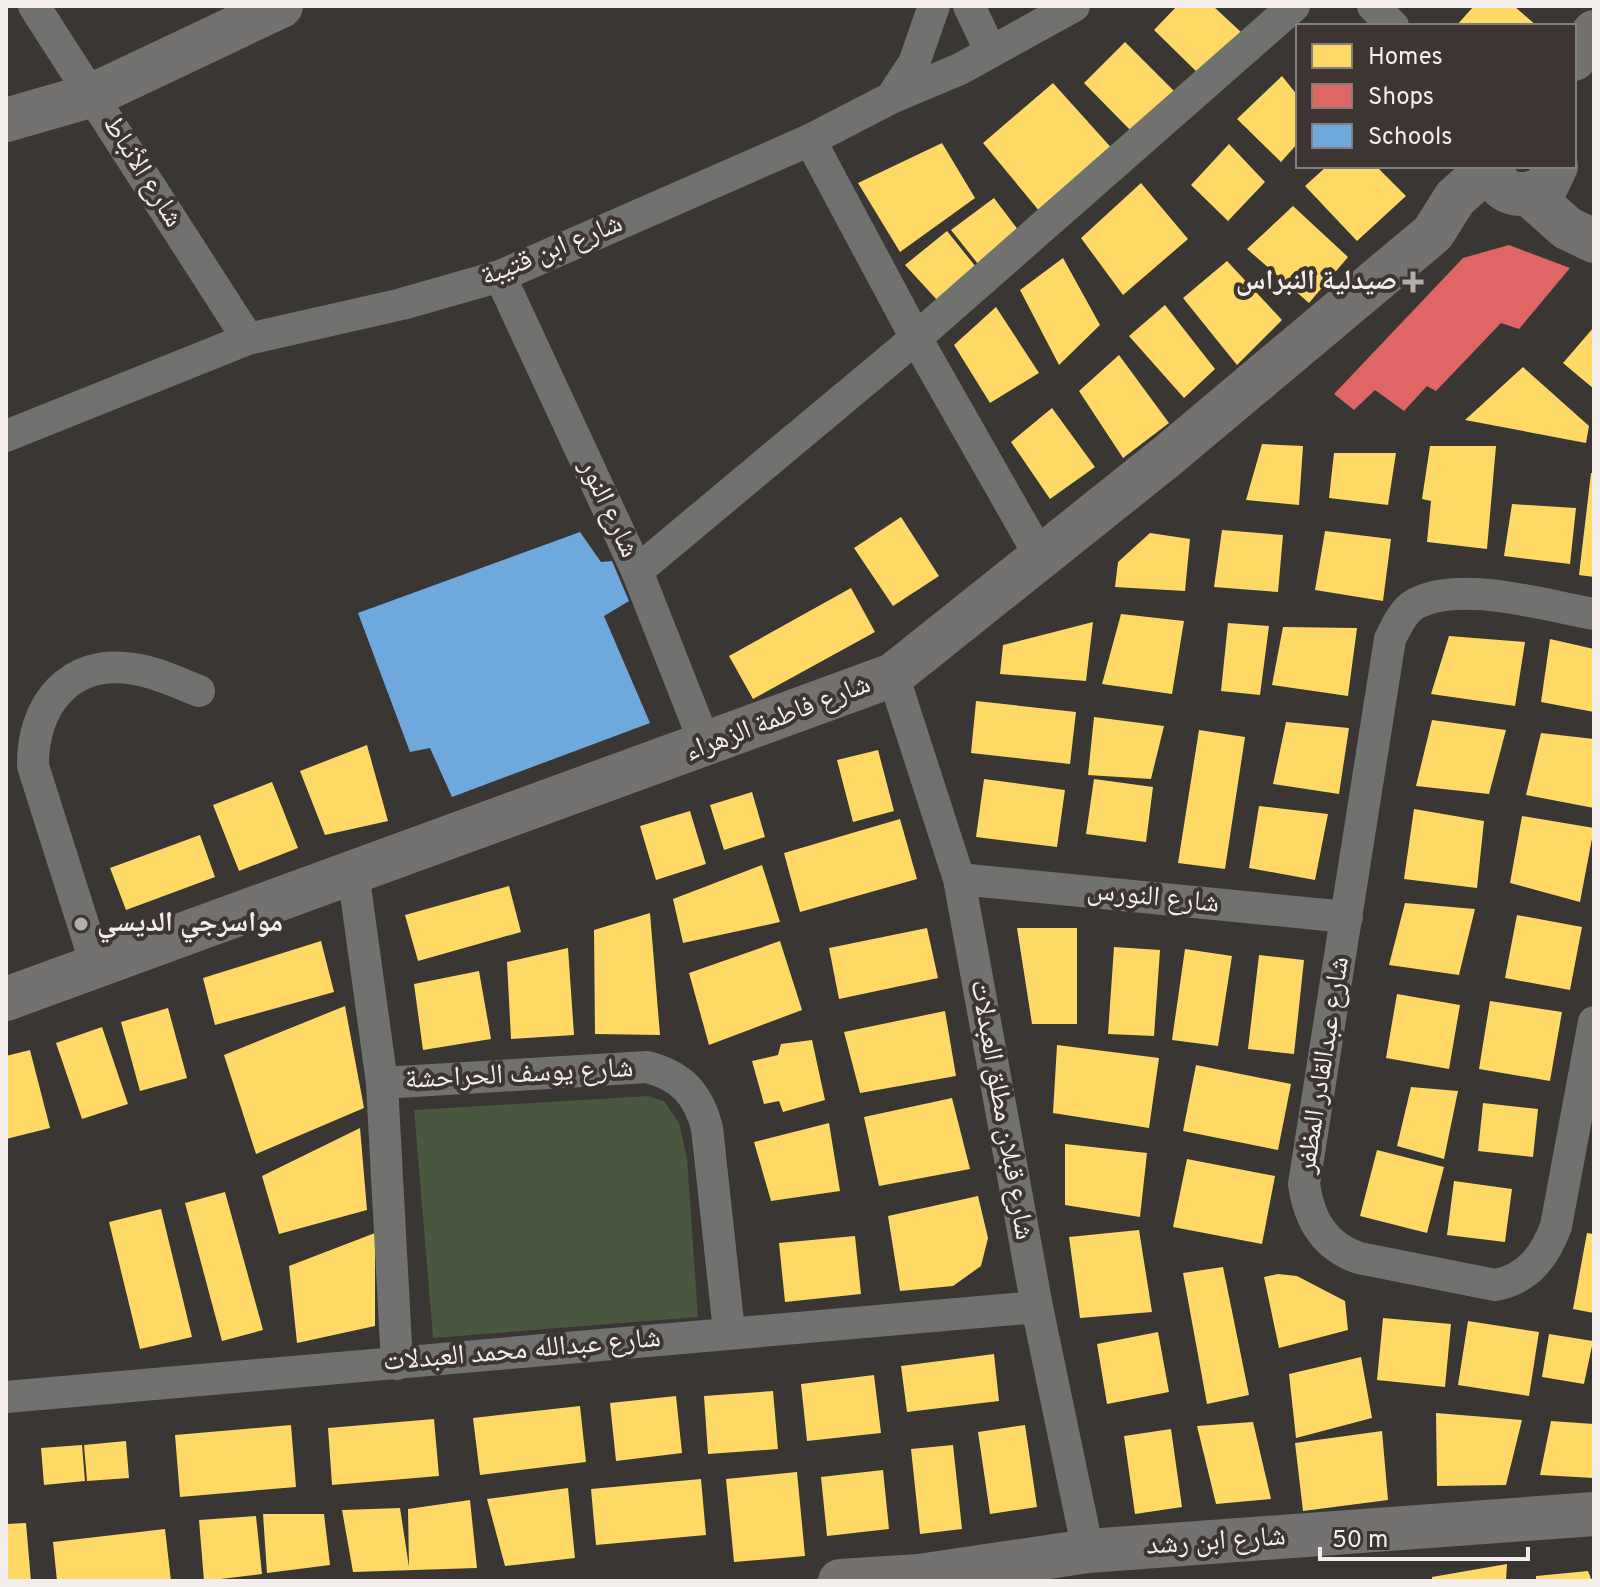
<svg xmlns="http://www.w3.org/2000/svg" width="1600" height="1587" font-family="Overpass,'Noto Naskh Arabic',sans-serif">
<style>
.green{fill:#49573e}
.homes{fill:#ffd966}
.shops{fill:#e06666}
.schools{fill:#6fa8dc}
.lines{fill:none;stroke-linecap:round;stroke-linejoin:round}
.street{stroke:#717170;stroke-width:32}
.secondary{stroke:#747270;stroke-width:44}
.poi-dot{fill:#b2aeab;stroke:#3c3531;stroke-width:3}
.labels{text-anchor:middle;dominant-baseline:central;stroke-width:8;stroke-linejoin:round;paint-order:stroke}
.street-label{font-size:28px;fill:#f3eeeb;stroke:#3c3531}
.poi-label{font-size:28px;font-weight:bold;fill:#f3eeeb;stroke:#3c3531;text-anchor:end}
</style>
<rect width="100%" height="100%" fill="#393634"/>
<path class="green" d="M648,1096L664,1101L679,1123L687,1158L698,1317L433,1338L414,1110Z"/>
<path class="homes" d="M1177,6H1213L1242,33L1201,76L1154,30Z
M1474,6H1514L1537,26H1456Z
M1125,42L1177,94L1136,136L1084,83Z
M1282,76L1298,96V143L1281,162L1237,119Z
M1053,83L1116,153L1045,218L983,143Z
M942,143L975,198L900,252L858,183Z
M1229,144L1265,182L1228,221L1191,185Z
M1327,166H1376L1406,196L1357,241L1305,186Z
M1141,183L1188,239L1123,295L1081,238Z
M994,198L1022,235L982,269L951,230Z
M1293,206L1348,257L1309,303L1247,249Z
M947,231L980,272L938,301L905,265Z
M1063,258L1100,325L1059,365L1020,290Z
M1227,261L1282,320L1237,365L1183,298Z
M1165,305L1215,369L1184,398L1129,336Z
M996,307L1039,373L990,403L954,345Z
M1594,327V389L1563,363Z
M1119,355L1169,423L1123,458L1079,391Z
M1523,367L1589,426L1586,443L1465,420Z
M1052,408L1095,467L1050,499L1011,442Z
M1262,444L1303,446L1299,505L1246,500Z
M1430,446H1496L1487,549L1427,542L1431,501L1422,499Z
M1334,453H1396L1388,505L1329,498Z
M1591,473H1594V577L1579,575Z
M1512,504L1576,508L1570,564L1504,556Z
M901,517L939,576L893,606L854,548Z
M1222,530L1283,535L1278,592L1214,587Z
M1325,531L1391,539L1383,601L1315,590Z
M1150,533L1190,539L1185,591L1115,587L1118,562Z
M851,588L875,632L753,699L729,656Z
M1121,614L1184,621L1172,694L1102,684Z
M1093,622L1086,681L1000,674L1003,645Z
M1228,623L1269,626L1260,695L1221,691Z
M1283,627L1357,628L1348,696L1272,685Z
M1449,636L1525,642L1515,706L1431,694Z
M1550,639L1594,649V712L1541,702Z
M976,701L1076,712L1070,764L971,753Z
M1094,717L1164,726L1151,779L1088,775Z
M1432,720L1506,730L1489,794L1416,786Z
M1286,722L1349,728L1339,794L1273,784Z
M1199,730L1245,737L1225,869L1178,863Z
M1541,733L1594,739V808L1526,795Z
M367,745L388,821L325,835L300,771Z
M878,750L894,811L853,822L837,760Z
M984,779L1065,790L1057,847L976,837Z
M1094,779L1153,787L1146,842L1086,834Z
M272,782L298,848L239,871L213,805Z
M752,792L765,837L724,850L710,805Z
M1259,806L1328,814L1315,880L1249,868Z
M1414,809L1484,821L1477,888L1404,879Z
M690,811L706,864L656,880L640,826Z
M1522,816L1594,828L1580,902L1510,883Z
M900,819L917,879L800,912L784,853Z
M200,835L215,877L126,910L110,868Z
M762,865L780,922L683,943L673,899Z
M509,886L521,932L418,961L405,915Z
M1405,903L1475,909L1459,975L1389,965Z
M650,913L660,1035L595,1034L594,930Z
M1517,915L1582,927L1570,990L1505,978Z
M927,928L938,978L839,999L829,948Z
M1017,928H1077V1024H1032Z
M321,941L334,992L215,1025L203,978Z
M780,941L802,1010L709,1045L689,973Z
M1114,947L1160,950L1154,1036L1108,1034Z
M568,948L574,1035L511,1039L507,962Z
M1185,949L1232,956L1218,1046L1172,1040Z
M1259,955L1304,960L1294,1054L1248,1049Z
M479,971L491,1039L423,1050L414,984Z
M1397,994L1460,1005L1449,1069L1386,1058Z
M1490,1001L1562,1012L1550,1081L1479,1069Z
M345,1006L364,1108L256,1154L224,1055Z
M168,1008L187,1078L140,1091L121,1022Z
M945,1011L956,1076L860,1093L844,1032Z
M102,1027L128,1104L82,1119L56,1043Z
M812,1040L825,1100L783,1112L779,1101L764,1104L752,1061L778,1055L781,1044Z
M1057,1045L1159,1058L1149,1128L1053,1113Z
M30,1050L50,1128L6,1139V1056Z
M1196,1065L1291,1084L1278,1150L1183,1131Z
M1411,1087L1458,1091L1444,1159L1397,1146Z
M952,1098L970,1169L879,1186L864,1117Z
M1483,1103L1538,1109L1533,1157L1478,1151Z
M829,1123L840,1191L771,1201L754,1142Z
M360,1128L367,1210L279,1234L262,1176Z
M1065,1144L1147,1153L1140,1217L1065,1205Z
M1377,1150L1444,1167L1427,1233L1360,1216Z
M1187,1159L1275,1176L1262,1244L1173,1227Z
M1454,1181L1512,1189L1505,1242L1447,1235Z
M225,1192L263,1330L222,1341L185,1203Z
M978,1196L988,1238L981,1266L953,1286L900,1291L888,1216Z
M161,1209L192,1337L140,1349L109,1222Z
M1139,1230L1152,1312L1080,1318L1069,1237Z
M375,1233V1326L297,1343L289,1266Z
M1587,1233L1594,1234V1313L1573,1309Z
M855,1236L861,1294L785,1302L779,1243Z
M1223,1267L1249,1395L1207,1404L1183,1273Z
M1278,1274L1297,1276L1345,1301L1348,1330L1279,1348L1264,1277Z
M1383,1318L1451,1324L1445,1387L1377,1380Z
M1468,1321L1539,1332L1529,1396L1458,1385Z
M1158,1332L1169,1392L1107,1404L1097,1344Z
M1549,1334L1593,1341L1584,1384L1542,1377Z
M994,1354L999,1401L907,1412L901,1366Z
M1361,1357L1372,1418L1296,1438L1289,1374Z
M874,1375L881,1433L807,1441L801,1384Z
M773,1391L778,1449L708,1454L704,1396Z
M676,1396L682,1453L616,1461L610,1403Z
M580,1406L586,1462L480,1475L473,1418Z
M1436,1413L1522,1420L1506,1485L1437,1486Z
M434,1419L439,1476L332,1485L328,1428Z
M1551,1421L1594,1424V1478L1540,1475Z
M1253,1422L1271,1499L1216,1504L1197,1426Z
M291,1425L296,1487L180,1497L175,1435Z
M1025,1425L1037,1507L990,1514L978,1432Z
M1171,1429L1182,1507L1135,1514L1124,1436Z
M1382,1431L1388,1500L1303,1511L1295,1443Z
M126,1441L129,1478L87,1481L84,1445Z
M82,1445L85,1481L44,1485L41,1448Z
M953,1445L962,1529L920,1534L911,1449Z
M883,1470L889,1529L827,1536L821,1477Z
M797,1472L805,1556L734,1562L726,1479Z
M701,1479L706,1535L596,1545L591,1489Z
M568,1488L575,1558L505,1566L487,1499Z
M470,1500L477,1568L353,1572L342,1510L400,1508L409,1567L408,1509Z
M263,1514H324L330,1565L267,1573Z
M256,1516L262,1574L204,1581L199,1520Z
M26,1523L31,1581H6V1524Z
M165,1529L171,1581H57L53,1542Z
M1507,1564L1506,1581H1432V1577Z
M1588,1571L1592,1581H1536V1576Z"/>
<path class="shops" d="M1509,245L1570,268L1519,329L1501,323L1436,391L1427,386L1404,411L1375,390L1354,410L1334,394L1463,258Z"/>
<path class="schools" d="M580,532L601,562L612,561L629,601L604,616L650,723L452,797L430,748L410,752L358,613Z"/>
<g class="lines">
<path class="street" d="M34,6L248,339
M969,6L991,52
M1373,6L1393,26
M891,98L914,63L934,6
M810,140L916,338L1040,556
M500,276L637,571L706,746
M6,436L248,339L402,304L500,276L810,140L891,98L960,69L1074,6
M637,571L916,338L1294,6
M1594,614C1546,606 1460,579 1415,604C1403,611 1396,627 1390,639L1304,1184C1309,1220 1324,1246 1359,1258L1495,1285C1528,1279 1545,1256 1556,1226L1594,1022
M893,675L959,879L1037,1307L1088,1551
M353,872L382,1083L397,1364
M959,879L1347,917
M97,968L33,766C32,706 69,658 134,669C156,672 178,683 199,691
M382,1083L647,1067C682,1076 698,1094 707,1128L729,1331
M6,1397L1037,1307"/>
<path class="secondary" d="M1574,59L1594,32
M6,120L93,95L281,6
M1490,166C1499,196 1520,200 1546,187L1556,166
M1530,195L1567,228L1594,241
M6,999L893,675L1166,457L1433,233L1455,198L1490,167
M840,1581L919,1576L1088,1551L1594,1514"/>
</g>
<g class="poi-dot">
<path d="M1409 270h8v8h8v8h-8v8h-8v-8h-8v-8h8z"/>
<circle cx="81" cy="924" r="8"/>
</g>
<g class="labels">
<g class="street-label">
<text transform="translate(142 172) rotate(58)">شارع الأنباط</text>
<text transform="translate(552 251) rotate(-22)">شارع ابن قتيبة</text>
<text transform="translate(608 509) rotate(65)">شارع النور</text>
<text transform="translate(778 719) rotate(-21)">شارع فاطمة الزهراء</text>
<text transform="translate(1153 898) rotate(6)">شارع النورس</text>
<text transform="translate(1324 1065) rotate(-81)">شارع عبدالقادر المظفر</text>
<text transform="translate(519 1075) rotate(-3)">شارع يوسف الحراحشة</text>
<text transform="translate(1001 1110) rotate(80)">شارع قبلان مطلق العبدلات</text>
<text transform="translate(522 1351) rotate(-5)">شارع عبدالله محمد العبدلات</text>
<text transform="translate(1216 1542) rotate(-4)">شارع ابن رشد</text>
</g>
<g class="poi-label">
<text x="1397" y="282">صيدلية النبراس</text>
<text x="97" y="924" text-anchor="start">مواسرجي الديسي</text>
</g>
</g>
<rect width="1600" height="1587" fill="none" stroke="#f3eeeb" stroke-width="16"/>
<rect x="1296" y="24" width="280" height="144" fill="#3c3531" stroke="#857f7b" stroke-width="2"/>
<rect x="1312" y="44" width="40" height="24" fill="#ffd966" stroke="#857f7b" stroke-width="2"/>
<text x="1368" y="64" font-size="24" fill="#f3eeeb">Homes</text>
<rect x="1312" y="84" width="40" height="24" fill="#e06666" stroke="#857f7b" stroke-width="2"/>
<text x="1368" y="104" font-size="24" fill="#f3eeeb">Shops</text>
<rect x="1312" y="124" width="40" height="24" fill="#6fa8dc" stroke="#857f7b" stroke-width="2"/>
<text x="1368" y="144" font-size="24" fill="#f3eeeb">Schools</text>
<path d="M1320 1547v12h208v-12" fill="none" stroke="#f3eeeb" stroke-width="4"/>
<text x="1332" y="1547" font-size="24" fill="#f3eeeb" stroke="#3c3531" stroke-width="6" paint-order="stroke">50 m</text>
</svg>
